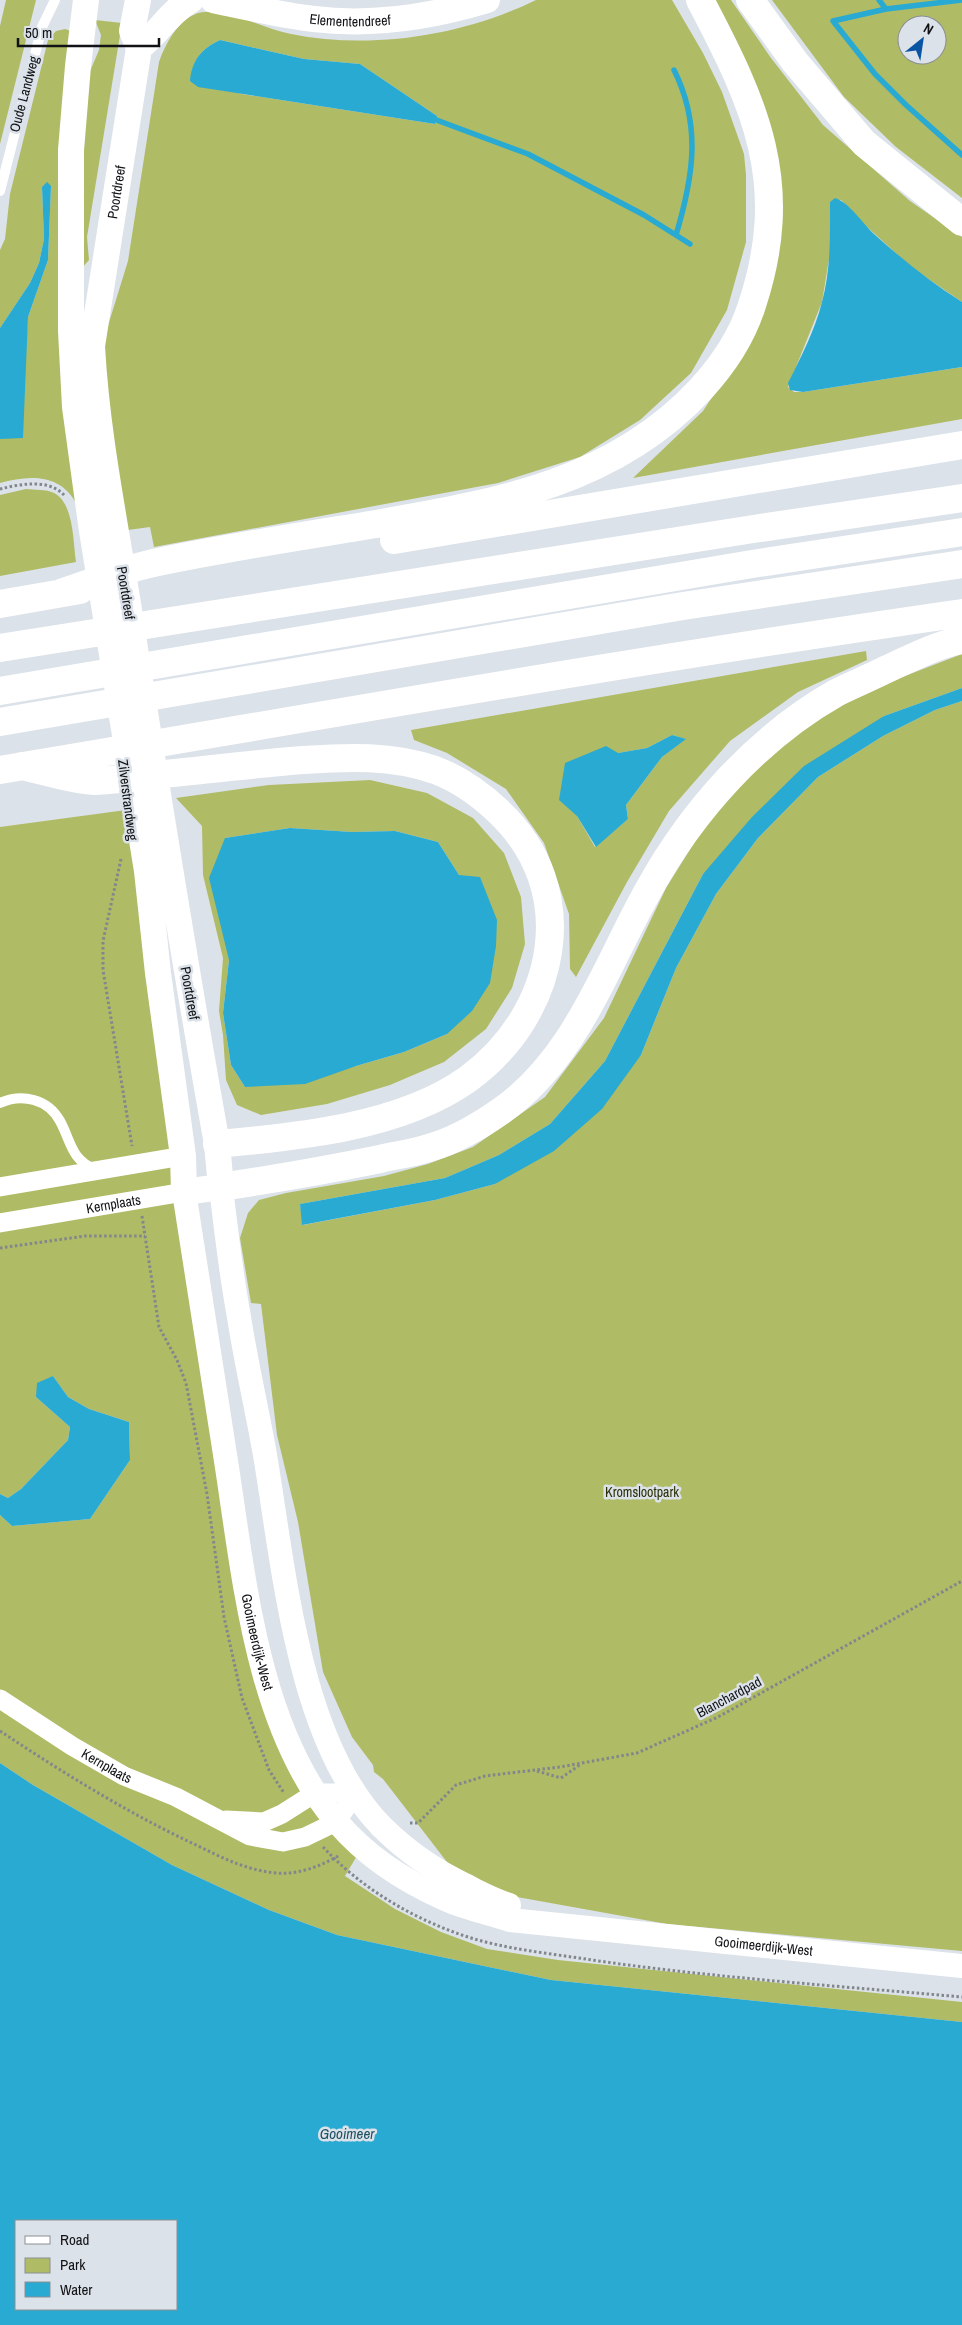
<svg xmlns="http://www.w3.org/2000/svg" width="962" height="2325" font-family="'Archivo Narrow',sans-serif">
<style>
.green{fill:#b0bb65;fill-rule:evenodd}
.water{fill:#28aad2;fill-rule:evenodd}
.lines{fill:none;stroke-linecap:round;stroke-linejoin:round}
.stream{stroke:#28aad2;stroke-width:5.5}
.path{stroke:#82878c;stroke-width:3;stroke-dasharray:2.5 2.5;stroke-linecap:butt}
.service{stroke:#fff;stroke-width:10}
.minor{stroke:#fff;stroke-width:19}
.tertiary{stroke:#fff;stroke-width:24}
.secondary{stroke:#fff;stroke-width:26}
.motorway{stroke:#fff;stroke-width:28}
.labels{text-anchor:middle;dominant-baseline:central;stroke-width:5;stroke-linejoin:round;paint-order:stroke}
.street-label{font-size:14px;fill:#101215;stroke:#dce2e9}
.park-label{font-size:14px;fill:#2b2f06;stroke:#dce2e9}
.water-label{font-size:15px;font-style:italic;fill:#1f5162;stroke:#dce2e9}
</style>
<rect width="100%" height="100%" fill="#dce2e9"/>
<path class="green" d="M6,0H36L0,144V26Z
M536,0H672L703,53L722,92L744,154L746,175V242L727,310L691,373L640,420L580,457L498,483L154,547L150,527L128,530L112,448L103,347L106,332L128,261L159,62C166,42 182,12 206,12C236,11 262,29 291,34C371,50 462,36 536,0ZM220,40L304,59L360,64L437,116L435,124L242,94L191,81C192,60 201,49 220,40Z
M713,0H731L771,58L823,125L910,201L962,237V302L911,267L866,226L841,200L830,202L831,247L822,302L788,387L794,392H803L962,367V419L633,478L703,411L755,332L781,231Z
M772,0H962V198L896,147L844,97ZM907,25H937V55H907Z
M95,20L122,23L87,237L89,260L82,268V182L88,76L99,50L101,35Z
M65,29L71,31L76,503C60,473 28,475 0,483V439H2L26,344L28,317L48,260L51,186L42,187L44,239L39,263L30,283L0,328V250L5,239L10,194L48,40L56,31Z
M26,489C35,490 46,489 54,493C74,503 73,542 76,562L0,576V495Z
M866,651L867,660L798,692L730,741L669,811L627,882L576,977L570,969L569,914L544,843L506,789L447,753L414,740L411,730ZM672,735L685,739L662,757L626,805L628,819L595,847L577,816L618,753L647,748Z
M962,654V688L884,716L703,874L605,1061L550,1124L499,1155L445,1178L300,1204L303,1225L435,1200L495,1184L641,1055L676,968L716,894L758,838L818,777L883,736L935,710L962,701V1951L667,1924L517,1897L450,1866L383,1779L374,1772L373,1765L352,1737L323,1672L298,1522L277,1435L261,1304L251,1303L240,1238L248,1213L259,1200L286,1193L384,1176L428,1164L473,1147L545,1097L604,1018L666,888L714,811L779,746L823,717L866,691Z
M370,780L427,793L473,818L504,853L521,897L525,944L512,988L486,1029L444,1062L390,1085L327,1104L261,1115L237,1105L226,1080L223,1035L219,1011L223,958L203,875L202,826L176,798L269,785ZM290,828L352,832L395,831L438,842L459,875L447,1034L404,1052L356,1066L245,1087L231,1065L223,1013L229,960L225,838Z
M126,810L268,1707L358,1854L345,1876L395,1909L441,1932L487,1949L558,1960L962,2002V2022L551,1980L337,1935L269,1910L172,1865L33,1785L0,1763V1515L12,1526L90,1519L130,1460L129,1422L89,1409L68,1397L53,1376L36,1397L70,1427L68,1440L21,1489L8,1498L0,1494V827Z"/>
<path class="water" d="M220,40L304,59L360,64L437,116L435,124L198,87L190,81C192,60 201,49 220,40Z
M47,182L51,186L48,260L28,317L23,438L0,439V328L30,283L39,263L44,239L42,187Z
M835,198C851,204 862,223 874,234C902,259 930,282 962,302V367L803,392L790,390L788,383C801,357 815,330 822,302C831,269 830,236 830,202Z
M962,688V701L935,710L883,736L818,777L758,838L716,894L676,968L641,1055L602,1109L554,1151L495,1184L435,1200L302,1225L300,1204L445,1178L499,1155L550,1124L605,1061L703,874L752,817L804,766L884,716Z
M672,735L686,739L662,757L626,805L628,819L596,847L577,816L559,800L565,763L606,746L618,753L647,748Z
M290,828L352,832L395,831L438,842L459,875L480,877L497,920L496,946L490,983L472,1011L447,1034L404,1052L356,1066L305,1084L245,1087L231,1065L223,1013L229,960L209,878L225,838Z
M53,1376L68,1397L89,1409L129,1422L130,1460L90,1519L12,1526L0,1515V1494L8,1498L21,1489L68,1440L70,1427L36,1397L37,1383Z
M0,1763L33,1785L172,1865L269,1910L337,1935L551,1980L962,2022V2325H0ZM16,2221H176V2309H16Z"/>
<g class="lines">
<path class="stream" d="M879,0L886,9
M962,0L886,9L833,21L875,74L906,105L962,155
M674,70C702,126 693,178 676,235
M431,118L528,154L644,215L690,244"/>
<path class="path" d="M0,489C21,484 49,478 65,496
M121,859L103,941V970L132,1146
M142,1216L159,1327L177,1360L186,1383L207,1494L224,1617L242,1698L269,1770L284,1793
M0,1248L85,1236H145
M0,1731C62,1772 126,1812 194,1844C221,1857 245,1870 276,1873C298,1875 321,1866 340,1855
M537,1771L561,1778L581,1764
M410,1823H418L456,1785L485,1776L560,1767L637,1753L718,1717L962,1581
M323,1847C359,1886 408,1916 459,1934C501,1949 548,1953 592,1960C715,1978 839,1986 962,1997"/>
<path class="service" d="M0,191L42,27L55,0
M0,1103C22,1093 48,1099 60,1121C71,1141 71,1160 95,1169"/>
<g class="minor">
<path d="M0,1187L183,1156"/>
<path id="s1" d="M0,1223L184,1192"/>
<path id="s2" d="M0,1699L72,1746L124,1776L176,1797L250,1836L283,1842L305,1837L336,1822L356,1793"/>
<path d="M226,1820L264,1822L282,1814L315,1793H356"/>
</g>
<g class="tertiary">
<path d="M221,1187C226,1231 231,1274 239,1317C246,1363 257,1409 265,1455C284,1568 298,1741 381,1826C406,1851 433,1870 465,1885C479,1893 494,1900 509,1905"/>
<path id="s3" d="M184,1192C198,1282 212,1371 226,1461C244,1577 257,1730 337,1822C366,1856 404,1881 445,1899C465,1908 489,1913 510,1920L962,1966"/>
</g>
<g class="secondary">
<path id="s4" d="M86,0L78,66L71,150V331L75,407L92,531L147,871L158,973L183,1156L184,1192L221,1187L217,1144C186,971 158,797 131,623C117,531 97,439 92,346L139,48L132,31L138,0"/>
<path id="s5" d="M213,0C246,7 280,15 314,19C372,26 431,17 487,0"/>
<path d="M139,48C160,32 167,14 191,0"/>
</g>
<path class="motorway" d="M750,0L795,62L864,143L962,222
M394,540L962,445
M63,592C94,582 126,568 158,562C230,547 303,536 376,524C496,503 614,483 701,389C724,364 742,337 752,305C792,184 756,106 700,0
M0,604L80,590
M0,648L747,530L962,498
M0,691L752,564L962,532
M0,722L683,606L962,564
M22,766C42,770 75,781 95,781C115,780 134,777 154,775C204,770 253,764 303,760C348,757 392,755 435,770C459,779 480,794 498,811C583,890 557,1014 468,1079C401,1127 297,1137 217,1144
M0,770C321,716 640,659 962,613
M221,1187C274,1179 327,1170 380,1159C397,1155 415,1153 432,1147C456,1140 481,1125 501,1111C576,1059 606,965 649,889C692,811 757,738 836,693C852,685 869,678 885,670C909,659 936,645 962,640"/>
</g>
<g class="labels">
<g class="street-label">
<text stroke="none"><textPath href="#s5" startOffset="139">Elementendreef</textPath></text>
<text transform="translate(24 94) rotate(-75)">Oude Landweg</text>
<text stroke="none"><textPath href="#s4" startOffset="2245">Poortdreef</textPath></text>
<text transform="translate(126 593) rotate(81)">Poortdreef</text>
<text transform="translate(128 800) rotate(83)">Zilverstrandweg</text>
<text transform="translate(190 993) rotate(80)">Poortdreef</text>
<text stroke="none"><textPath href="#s1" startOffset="115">Kernplaats</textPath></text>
<text stroke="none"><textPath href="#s3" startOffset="456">Gooimeerdijk-West</textPath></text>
<text transform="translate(729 1697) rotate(-28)">Blanchardpad</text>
<text stroke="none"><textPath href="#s2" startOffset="126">Kernplaats</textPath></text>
<text stroke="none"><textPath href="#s3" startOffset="1112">Gooimeerdijk-West</textPath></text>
</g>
<g class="park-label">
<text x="642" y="1492">Kromslootpark</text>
</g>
<g class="water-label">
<text x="347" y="2133">Gooimeer</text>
</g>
</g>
<rect x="15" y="2220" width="162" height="90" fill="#dce2e9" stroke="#8a8f94"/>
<rect x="25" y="2236" width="25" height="8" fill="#ffffff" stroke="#8a8f94"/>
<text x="60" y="2245" font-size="15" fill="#101215">Road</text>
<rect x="25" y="2258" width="25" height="15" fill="#b0bb65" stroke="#8a8f94"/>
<text x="60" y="2270" font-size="15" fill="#101215">Park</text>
<rect x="25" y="2282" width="25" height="15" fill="#28aad2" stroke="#8a8f94"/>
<text x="60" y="2295" font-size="15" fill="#101215">Water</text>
<g transform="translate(922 40) rotate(30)"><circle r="24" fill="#dce2e9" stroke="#8a8f94"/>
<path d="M0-4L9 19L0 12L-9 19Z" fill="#0955a4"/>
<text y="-8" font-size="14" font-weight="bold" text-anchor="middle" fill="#101215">N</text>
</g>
<path d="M18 38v8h141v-8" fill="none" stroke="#101215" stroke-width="2.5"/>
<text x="25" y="38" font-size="15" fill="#101215" stroke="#dce2e9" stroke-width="4" paint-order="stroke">50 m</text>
</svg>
